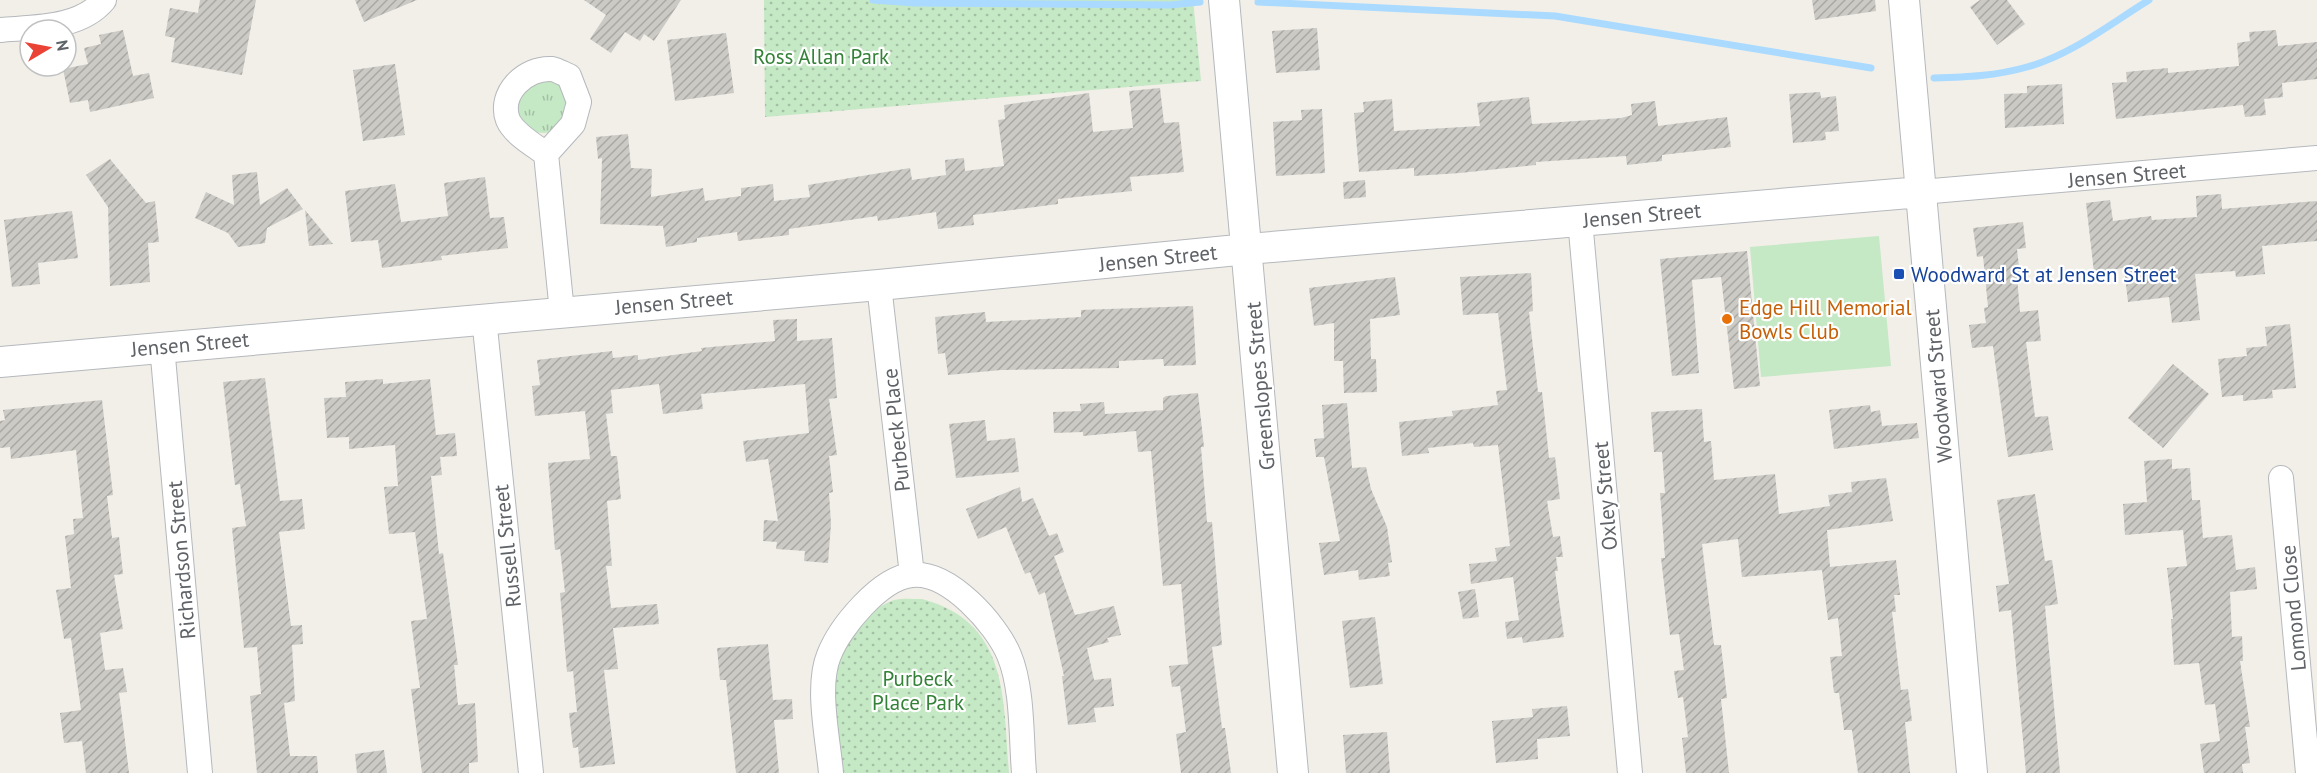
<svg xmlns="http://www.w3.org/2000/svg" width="2317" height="773" font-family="'PT Sans',sans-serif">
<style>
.grass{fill:url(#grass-tufts)}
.park{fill:url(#park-dots)}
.pitch{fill:#c5e8c5}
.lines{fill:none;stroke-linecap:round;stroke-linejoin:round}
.stream{stroke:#aadaff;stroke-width:7}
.building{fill:url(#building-hatch)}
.minor-casing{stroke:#b5b8bc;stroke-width:26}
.tertiary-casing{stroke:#b5b8bc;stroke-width:32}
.minor{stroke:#fff;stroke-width:24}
.tertiary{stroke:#fff;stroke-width:30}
.transit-dot{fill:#1a4fb4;stroke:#fff;stroke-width:2}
.food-dot{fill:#e8710a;stroke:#fff;stroke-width:2}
.labels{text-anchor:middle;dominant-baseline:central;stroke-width:4.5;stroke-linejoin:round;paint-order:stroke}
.park-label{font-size:21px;fill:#348238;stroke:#fff}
.street-label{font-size:21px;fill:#5f6368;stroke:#fff}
.transit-label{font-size:21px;fill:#164399;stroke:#fff;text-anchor:start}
.food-label{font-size:21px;fill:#c56008;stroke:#fff;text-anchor:start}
</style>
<defs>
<pattern id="grass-tufts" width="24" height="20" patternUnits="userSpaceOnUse" patternTransform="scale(1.5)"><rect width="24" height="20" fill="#c5e8c5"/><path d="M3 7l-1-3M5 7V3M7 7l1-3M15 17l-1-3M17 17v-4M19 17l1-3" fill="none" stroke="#a3c0a4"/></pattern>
<pattern id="park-dots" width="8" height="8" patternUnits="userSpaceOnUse" patternTransform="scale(1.5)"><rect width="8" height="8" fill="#c5e8c5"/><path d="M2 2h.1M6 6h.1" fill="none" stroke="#a3c0a4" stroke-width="1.8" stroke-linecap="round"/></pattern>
<pattern id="building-hatch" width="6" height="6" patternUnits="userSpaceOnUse" patternTransform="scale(1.5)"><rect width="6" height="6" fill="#cccac5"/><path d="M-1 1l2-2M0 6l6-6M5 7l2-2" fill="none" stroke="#a9a8a4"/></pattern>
</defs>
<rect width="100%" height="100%" fill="#f1efe8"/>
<path class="grass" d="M555,77L573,101L556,131C538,136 530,131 517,117L519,88Z"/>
<path class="park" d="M764,0H1193L1201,81L765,117Z
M922,599C1009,622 1003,698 1009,773H842C839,745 832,708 834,681C838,648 861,612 894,600C902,598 913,599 922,599Z"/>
<path class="pitch" d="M1879,236L1891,366L1761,377L1750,247Z"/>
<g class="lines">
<path class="stream" d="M873,0L915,3L1170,5L1200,2
M1258,2L1555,16L1871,68
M1934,78C1966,77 1996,76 2027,67C2071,55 2110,24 2149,0"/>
</g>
<path class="building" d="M200,0H256L242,75L171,62L175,38L165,36L170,8L198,13Z
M355,0H417L364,22Z
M584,0H681L654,41L644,34L640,41L625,32L611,53L590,39L606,15Z
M1812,0H1875L1876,11L1815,20Z
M1980,0H2007L2025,24L1997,45L1970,7Z
M1317,28L1320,70L1276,73L1272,31Z
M123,30L133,76L149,73L154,98L90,112L88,100L70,103L63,69L88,64L84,48L101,44L99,35Z
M2276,30L2278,46L2317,42V79L2282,83L2283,97L2264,99L2266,115L2245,117L2243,105L2116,119L2112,83L2127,82L2126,72L2168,68V73L2239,66L2237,43L2250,41L2249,32Z
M726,33L734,93L675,101L667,40Z
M395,64L405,135L363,141L353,70Z
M2062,84L2064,124L2005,128L2004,94L2027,93V86Z
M1160,88L1164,123L1179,122L1184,172L1130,177L1132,191L1058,199V204L973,215L974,225L938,229L936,212L878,221L877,216L789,229V235L738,241L737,232L697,238V242L666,247L663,226L600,224L602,158L598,159L596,137L628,134L631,168L652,169L651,197L703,188L705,201L741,196V188L773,184L774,201L810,197L808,185L910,168L912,180L946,175L945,160L964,158L965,171L1004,166L998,120L1005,119L1004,105L1089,93L1093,132L1133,128L1129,91Z
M1820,92L1821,98L1836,96L1839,131L1825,132L1826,140L1793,143L1789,94Z
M1529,97L1532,124L1621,118L1632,115L1631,104L1655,101L1658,126L1727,117L1731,147L1662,155V161L1627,165L1626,156L1536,162V165L1460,173L1414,176V168L1359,172L1354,113L1364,112L1363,102L1392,99L1394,131L1480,126L1477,103Z
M1322,109L1325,173L1276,176L1273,122L1302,120L1301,110Z
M110,159L146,203L155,201L159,242L148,243L150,282L110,286L108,207L86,175Z
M257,172L260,205L287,188L303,209L267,228L265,243L238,247L228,233L195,218L206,192L234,205L232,175Z
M485,177L490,218L504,217L508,248L441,256L442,260L382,268L378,240L351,242L345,191L395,184L401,222L448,216L444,183Z
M1365,180L1366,197L1344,199L1343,182Z
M2221,194L2222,209L2317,201V241L2262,246L2265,274L2236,277L2235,271L2195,274L2200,320L2172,323L2169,297L2128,302L2124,268L2094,272L2086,203L2110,200L2113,221L2151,216L2152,220L2197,217L2196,196Z
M305,210L333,244L309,246Z
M72,211L78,258L38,263L40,284L12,287L4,220Z
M2023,222L2026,248L2017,249L2020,276L2017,277L2020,312L2038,310L2041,341L2026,342L2035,417L2048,416L2053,450L2008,457L1993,346L1972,348L1969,325L1986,323L1984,308L1988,307L1983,256L1977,257L1973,228Z
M1747,251L1760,386L1734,389L1721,277L1692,280L1699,373L1672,376L1660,259Z
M1531,273L1533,311L1529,312L1538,392H1542L1549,458L1555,457L1560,499L1547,501L1553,537L1560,536L1563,557H1556L1558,571H1555L1564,637L1523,643L1522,637L1507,639L1505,622L1519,620L1513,577L1471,584L1469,564L1497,561L1495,548L1510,546L1498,445L1474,447L1473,443L1428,448L1429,453L1402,456L1399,422L1453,416L1452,411L1498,405L1496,391L1507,390L1498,313L1463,315L1460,277Z
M1395,277L1400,315L1370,319L1371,359H1376L1377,392L1344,393L1343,361H1334V323L1314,326L1309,288Z
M1193,306L1196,365L1164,366L1163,359L1119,361V368L1001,370L948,375L945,353L938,354L935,317L985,312L986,322L1081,317V310Z
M797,319V341L832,338L837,398L829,399L837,455L829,456L833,492L829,493L831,524L828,563L804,561L805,551L776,549L777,542L763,541L764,520L778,521L768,459L746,462L743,441L809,433L805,384L701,394L703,409L663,414L659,384L611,390L613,413L606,414L611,456H617L621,499L607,501L612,566H606L611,608L657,604L659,624L613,628L618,669L604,670L615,764L580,768L578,747L573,748L569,713L577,712L573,671L567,672L560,593L565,592L560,549L555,550L548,463L590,459L585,411L535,416L532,386L540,385L537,360L612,351L613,358L638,355V360L702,351L701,348L775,341L773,320Z
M2290,324L2296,388L2272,390L2273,398L2243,401V395L2222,397L2218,359L2247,356L2246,348L2267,346L2265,327Z
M2173,364L2209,394L2163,448L2128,418Z
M265,378L280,501L302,499L305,529L279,532L291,626L302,625L303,644L292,645L295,701L284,703L290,756H317L318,773H257L250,696L261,694L257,647L244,648L232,528L246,526L240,484L235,485L223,382Z
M383,379V384L430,379L436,435L455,433L457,456L440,457L442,475L431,476L439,554L443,553L458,665H454L458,705L475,703L478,762L469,763V773H422L411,689L420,688L411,621L427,619L415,532L389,534L384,487L398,486L395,445L349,449V437L327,438L324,398L346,397L345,382Z
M1198,393L1204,447H1201L1207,522H1212L1222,645L1212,647L1222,728H1225L1231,773H1181L1176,734L1186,732L1180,686L1172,687L1169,666L1188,664L1181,584L1163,586L1151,451L1138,452L1136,431L1083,436V432L1054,433L1053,412L1081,411L1080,404L1104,402L1105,414L1163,410V398L1166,396Z
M102,400L113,495L107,496L112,538L119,537L123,574L114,575L123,629L100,633L105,670L123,668L127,692L119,693L129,773H86L82,741L64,743L60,713L81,710L71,638L64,639L56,590L71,588L65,536L74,534L73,519L83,518L76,450L11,459L10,447L0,448V421L5,420L3,410Z
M1347,403L1352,468L1366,467L1371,489L1387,527L1392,562L1388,563L1390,576L1359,580L1358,570L1324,575L1319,543L1340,541L1324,457H1316L1314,439L1324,438L1322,405Z
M1870,405L1871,412L1880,410L1882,426L1917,423L1919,438L1834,449L1829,410Z
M1702,409L1704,442L1711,441L1714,480L1775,474L1779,514L1830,506L1828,495L1852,492L1851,482L1886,478L1893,521L1827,530L1830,567L1896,560L1900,595H1894L1896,612H1892L1901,690L1908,689L1912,721L1905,722L1910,773H1858L1852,730H1844L1839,693H1834L1830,657L1842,656L1838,618L1828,620L1822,570L1742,577L1738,539L1702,544L1714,645H1721L1727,698L1721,699L1729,773H1686L1682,738L1688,737L1683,697L1678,698L1674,671L1684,670L1679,634L1670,635L1661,558H1665L1660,493H1665L1662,452H1654L1651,412Z
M985,420L987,441L1015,438L1019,472L956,478L949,424Z
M2172,459V469L2190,468L2192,500H2200L2203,538L2232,535L2236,570L2255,567L2257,589L2230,592L2232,637L2242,636L2243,661H2240L2250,727H2245L2250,763L2242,764L2243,773H2204L2200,744L2220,741L2215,704L2205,705L2199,663L2174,665L2171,619H2173L2167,568L2187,566L2183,530L2125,535L2123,504L2147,502L2144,461Z
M1020,487L1022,502L1033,498L1049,536L1057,533L1064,552L1054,556L1075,615L1114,606L1121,635L1107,638L1109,642L1087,648L1094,680L1111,678L1114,706L1094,708L1096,722L1068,725L1062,676H1064L1045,592L1039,595L1030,572L1025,574L1006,527L978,539L966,509Z
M2035,494L2045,561L2052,560L2058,604L2045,606L2060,773H2026L2011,610L1999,612L1996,586L2009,584L1997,500Z
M1475,589L1479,617L1463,619L1458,592Z
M1375,617L1383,684L1350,688L1342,621Z
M768,644L773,700L792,699L793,719L774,720L779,773H736L726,680H720L717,648Z
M1567,706L1570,736L1537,739L1538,759L1496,763L1492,721L1533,717L1532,709Z
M1387,732L1390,773H1346L1343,735Z
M384,750L387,773H357L355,754Z"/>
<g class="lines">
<g class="minor-casing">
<path id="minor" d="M0,30C34,27 80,29 104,0
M546,154C534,145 514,134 508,120C498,94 525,67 552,69C557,70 564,74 569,76L579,102L573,124L546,154L562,312
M1921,192L2317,158
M1580,220L1630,773
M879,285L912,575
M484,318L531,773
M162,346L200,773
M2281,478L2308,773
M831,773C828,739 816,686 829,655C840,627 880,578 912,575C949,571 996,624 1009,655C1023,688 1021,738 1024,773"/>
</g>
<g class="tertiary-casing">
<path id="tertiary" d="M1224,0L1293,773
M1904,0L1972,773
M0,362L879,285L1248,249L1921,192"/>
</g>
<use href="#minor" class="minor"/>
<use href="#tertiary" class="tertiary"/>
</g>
<rect class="transit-dot" x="1893" y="268" width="12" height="12" rx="3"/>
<circle class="food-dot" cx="1727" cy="319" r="6"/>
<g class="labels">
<g class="park-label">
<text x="821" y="56">Ross Allan Park</text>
<text x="918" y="678">Purbeck<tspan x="918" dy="24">Place Park</tspan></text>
</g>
<g class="street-label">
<text transform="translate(2127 175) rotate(-5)">Jensen Street</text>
<text transform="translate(1642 215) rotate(-5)">Jensen Street</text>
<text transform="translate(1158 258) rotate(-6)">Jensen Street</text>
<text transform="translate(674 302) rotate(-5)">Jensen Street</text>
<text transform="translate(190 344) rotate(-5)">Jensen Street</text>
<text transform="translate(1260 386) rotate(-95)">Greenslopes Street</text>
<text transform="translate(1938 386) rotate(-95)">Woodward Street</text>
<text transform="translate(896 430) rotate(-96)">Purbeck Place</text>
<text transform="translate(1605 496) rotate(-95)">Oxley Street</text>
<text transform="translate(507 546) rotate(-96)">Russell Street</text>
<text transform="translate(181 560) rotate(-95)">Richardson Street</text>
<text transform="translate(2293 608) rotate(-95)">Lomond Close</text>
</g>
<g class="transit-label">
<text x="1911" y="274">Woodward St at Jensen Street</text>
</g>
<g class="food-label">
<text x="1739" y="307">Edge Hill Memorial<tspan x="1739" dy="24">Bowls Club</tspan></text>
</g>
</g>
<g transform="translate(48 48) rotate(80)"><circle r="28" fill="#ffffff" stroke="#bfc1c3" stroke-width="1.5"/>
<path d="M0-4.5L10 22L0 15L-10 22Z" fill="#ea4335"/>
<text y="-9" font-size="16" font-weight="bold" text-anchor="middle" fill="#5f6368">N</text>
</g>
</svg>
